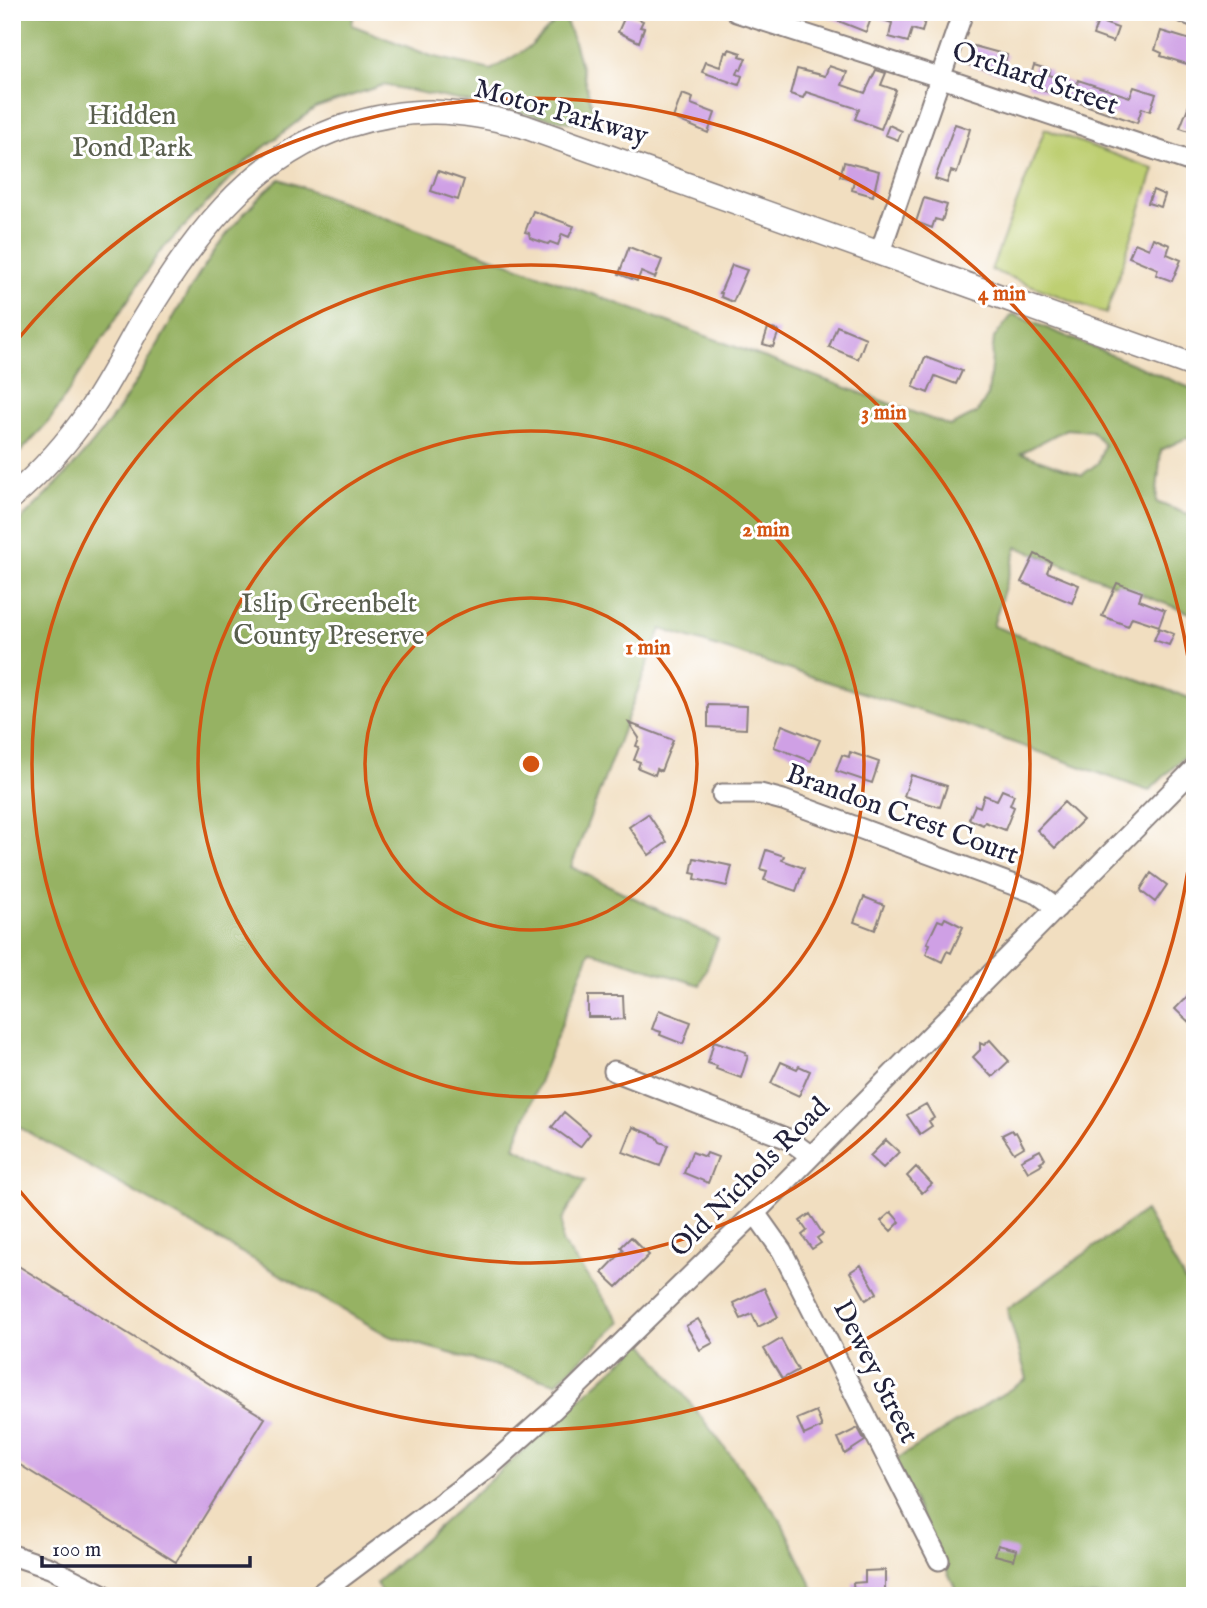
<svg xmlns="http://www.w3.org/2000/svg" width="1207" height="1608" font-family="'IM FELL English',serif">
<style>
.green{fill:#becf72;stroke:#707856;stroke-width:2}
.forest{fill:#96b264;stroke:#5c6a50;stroke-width:2;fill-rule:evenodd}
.building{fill:#cfa0e5}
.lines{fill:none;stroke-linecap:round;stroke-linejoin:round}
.minor-casing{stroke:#8a807e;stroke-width:23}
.major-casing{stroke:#8a807e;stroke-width:26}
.minor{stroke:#fff;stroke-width:19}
.major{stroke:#fff;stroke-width:23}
.ring{fill:none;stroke:#d45411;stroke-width:3.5}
.labels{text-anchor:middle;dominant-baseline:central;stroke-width:6;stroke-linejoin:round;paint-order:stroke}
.street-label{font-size:28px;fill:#22223b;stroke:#fff}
.park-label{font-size:28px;fill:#595f4e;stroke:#fff}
.centre{fill:#d45411;stroke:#fff;stroke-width:3.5}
.ring-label{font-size:21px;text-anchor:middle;font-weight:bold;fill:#d45411;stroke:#fff;stroke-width:6;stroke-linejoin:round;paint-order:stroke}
</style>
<rect width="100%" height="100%" fill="#fff"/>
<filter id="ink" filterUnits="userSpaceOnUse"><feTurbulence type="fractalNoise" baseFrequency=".0143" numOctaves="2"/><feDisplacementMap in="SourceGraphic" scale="14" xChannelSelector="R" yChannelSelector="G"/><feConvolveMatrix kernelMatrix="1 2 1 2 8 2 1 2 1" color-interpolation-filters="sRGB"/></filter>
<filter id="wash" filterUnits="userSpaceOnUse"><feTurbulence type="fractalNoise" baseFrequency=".00686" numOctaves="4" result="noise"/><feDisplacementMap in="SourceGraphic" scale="28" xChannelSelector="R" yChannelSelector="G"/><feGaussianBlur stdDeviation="1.57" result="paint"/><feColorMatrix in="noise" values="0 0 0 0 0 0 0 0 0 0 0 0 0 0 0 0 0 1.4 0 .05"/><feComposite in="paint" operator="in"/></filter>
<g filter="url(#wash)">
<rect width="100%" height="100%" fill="#f1dec0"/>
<path class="green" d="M1045,129L1154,169L1106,314L991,270Z"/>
<path class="forest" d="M12,12H354L352,25L431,56L491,70L531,46L563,14L575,45L598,128L383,85L315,108L249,159L158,254L50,420L12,461Z
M280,179L950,426L977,413L988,395L994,338L1013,314L1195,390V440L1186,438L1161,450L1156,502L1195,517V615L1017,547L993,626L1195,700V746L1149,791L961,724L661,629L571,867L718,939L700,985L590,951L514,1147L585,1181L562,1220V1242L621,1322L556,1383L389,1336L12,1123V528C53,490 91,450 122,404C174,326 205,240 280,179ZM1066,429L1092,431L1104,445L1098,463L1082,475L1021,453Z
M1145,1211L1195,1299V1596H959L895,1460L1027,1379L1007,1309Z
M643,1342L780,1519L817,1596H383L376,1583Z"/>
<g id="blocks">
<path class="building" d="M816,12H908L926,17L922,32L912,29L908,42L889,37L892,23L872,16L866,32Z
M626,14L643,21L640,27L644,28L639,42L618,32Z
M1098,21L1118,28L1113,42L1093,35Z
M1161,31L1194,41L1187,64L1161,56L1162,53L1155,50Z
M974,46L1007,55L1002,74L969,65Z
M729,49L741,53L740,56L746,58L741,70L739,69L737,74L742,76L739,85L702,72L706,62L720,67L725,52L728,53Z
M1034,65L1050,70L1049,75L1077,85L1078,80L1130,97L1134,87L1156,94L1150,111L1142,108L1137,123L1028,85Z
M829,66L847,72L842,85L865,93L876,70L886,73L881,85L896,90L881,129L855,119L859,109L806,92L803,98L790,94L797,69L825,76Z
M1194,92H1195V133L1180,128Z
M682,94L693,98L691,104L715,113L708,133L673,118Z
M955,124L970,129L957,173L951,171L947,183L935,179Z
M889,125L902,131L898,140L885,135Z
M844,162L879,171L873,196L852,190L854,180L840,176Z
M438,171L464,180L458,200L431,191Z
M1153,190L1165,195L1161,207L1148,203Z
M924,198L947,205L942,221L935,219L932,228L916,222Z
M533,211L574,226L569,237L562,234L558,245L550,242L548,244L530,238L529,233L525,232Z
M1153,238L1170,245L1167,254L1181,260L1172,281L1156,275L1158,269L1129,257L1135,243L1149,249Z
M629,247L662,260L655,278L641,272L637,281L619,274Z
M732,265L747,270L733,302L721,297L722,293H720Z
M837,326L866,338L858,359L829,347Z
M768,328L779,331L773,347L763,344Z
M925,357L962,371L956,384L935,376L928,393L913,387Z
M1035,554L1051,562L1047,572L1079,585L1072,603L1021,582Z
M1117,583L1142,592L1139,600L1165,610L1159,626L1132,617L1128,626L1102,616Z
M1159,628L1174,634L1169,645L1154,640Z
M708,705L747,706L746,729L708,727Z
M629,723L673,740L661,771L657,769L655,775L638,768L640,762L634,760L639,747L636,746L639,738Z
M782,725L820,740L811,761L774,747Z
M850,752L879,762L872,783L836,771L842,755L849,757Z
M911,775L947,786L940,807L904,796Z
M1002,790L1014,795L1010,805L1014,807L1005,830L985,822L983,825L969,819L975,805L980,807L984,795L997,800Z
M1064,802L1083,820L1055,848L1037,830Z
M648,814L667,842L649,855L629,827Z
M766,850L784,856L782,860L804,868L796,891L764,880L767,871L760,869Z
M694,858L732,866L727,886L695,879L696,874L691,873Z
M1151,873L1167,885L1155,902L1142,892L1141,889Z
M864,897L884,905L875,930L854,922Z
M945,918L963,927L951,953L947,951L942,962L926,954L930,944L927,943L938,920L943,922Z
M1195,988V1028L1175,1009Z
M588,996H623L624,1019L610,1020V1017H588Z
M659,1010L691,1022L683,1044L660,1035L661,1032L652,1029Z
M990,1040L1009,1061L992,1077L973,1057L980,1050V1043L984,1045Z
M714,1041L746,1052L745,1055L748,1056L741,1078L716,1069L717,1066L708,1063Z
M781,1062L797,1069L799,1066L810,1071L799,1096L771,1083Z
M926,1104L934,1118L929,1121L932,1126L920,1134L907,1115Z
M564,1112L590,1134L580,1147L552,1127Z
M633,1127L657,1137L660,1142L668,1145L660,1166L623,1152Z
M1012,1130L1014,1133L1016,1132L1024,1147L1014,1153L1002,1135Z
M886,1140L899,1152L883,1168L870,1156Z
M1040,1150L1045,1159L1040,1162L1042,1164L1028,1172L1021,1160Z
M692,1152L705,1157L707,1153L718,1157L708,1183L684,1173Z
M916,1167L932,1184L922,1193L907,1176Z
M891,1212L900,1222L891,1231L881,1221Z
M810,1214L823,1234L817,1238L821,1243L812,1249L802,1235L807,1231L800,1221Z
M631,1237L649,1255L617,1287L602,1273L624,1250L621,1247Z
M12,1262L265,1418L176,1562L12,1460Z
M861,1265L877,1293L866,1300L850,1272Z
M764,1288L778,1317L758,1327L752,1314L741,1319L733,1303Z
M698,1319L713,1343L700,1350L686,1326Z
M781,1339L798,1370L782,1379L764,1349Z
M816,1411L822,1427L804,1435L797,1419Z
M858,1428L865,1441L845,1454L838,1438Z
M998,1545L1017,1550L1014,1560L995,1555Z
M885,1570V1596L854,1595L853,1583L865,1582V1571Z"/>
</g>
</g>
<g filter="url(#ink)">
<use href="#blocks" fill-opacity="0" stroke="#8a807e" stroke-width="2"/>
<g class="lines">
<g class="minor-casing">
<path id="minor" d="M736,12L939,77L1195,163
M1182,12L1195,17
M880,252L963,12
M722,794H760L783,800L1038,894L1057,908
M614,1071L788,1139L811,1156
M755,1213L782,1251L939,1560
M12,1555L50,1568L106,1596
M317,1596L488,1468L553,1410L755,1213L1195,768"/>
</g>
<g class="major-casing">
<path id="major" d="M12,497C41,472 68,442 90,410C108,384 122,356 138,328C188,244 249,157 346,126C410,106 460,109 523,126L1195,366"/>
</g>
<use href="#minor" class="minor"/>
<use href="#major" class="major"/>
</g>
</g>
<g class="ring">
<circle cx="531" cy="764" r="166"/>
<circle cx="531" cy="764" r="333"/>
<circle cx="531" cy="764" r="499"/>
<path d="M1194 822A666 666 0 0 1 13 1183M13 345A666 666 0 0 1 1194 706"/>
</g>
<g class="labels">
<g class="street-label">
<text transform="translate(1035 79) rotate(19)">Orchard Street</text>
<text transform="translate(561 113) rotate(16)">Motor Parkway</text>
<text transform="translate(902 815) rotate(20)">Brandon Crest Court</text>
<text transform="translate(750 1178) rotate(-45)">Old Nichols Road</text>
<text transform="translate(875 1372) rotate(63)">Dewey Street</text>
</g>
<g class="park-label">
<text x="132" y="116">Hidden<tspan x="132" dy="32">Pond Park</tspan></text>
<text x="329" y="604">Islip Greenbelt<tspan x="329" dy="32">County Preserve</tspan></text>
</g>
</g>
<circle cx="531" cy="764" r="10" class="centre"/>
<g class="ring-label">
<text x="1002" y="300">4 min</text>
<text x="884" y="419">3 min</text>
<text x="766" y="536">2 min</text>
<text x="648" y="654">1 min</text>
</g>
<rect width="1207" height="1608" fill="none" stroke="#fff" stroke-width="42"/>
<path d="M42 1556v10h208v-10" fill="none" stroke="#22223b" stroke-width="3.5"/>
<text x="52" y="1556" font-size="21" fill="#22223b" stroke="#ffffff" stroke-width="5" paint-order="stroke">100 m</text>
</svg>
